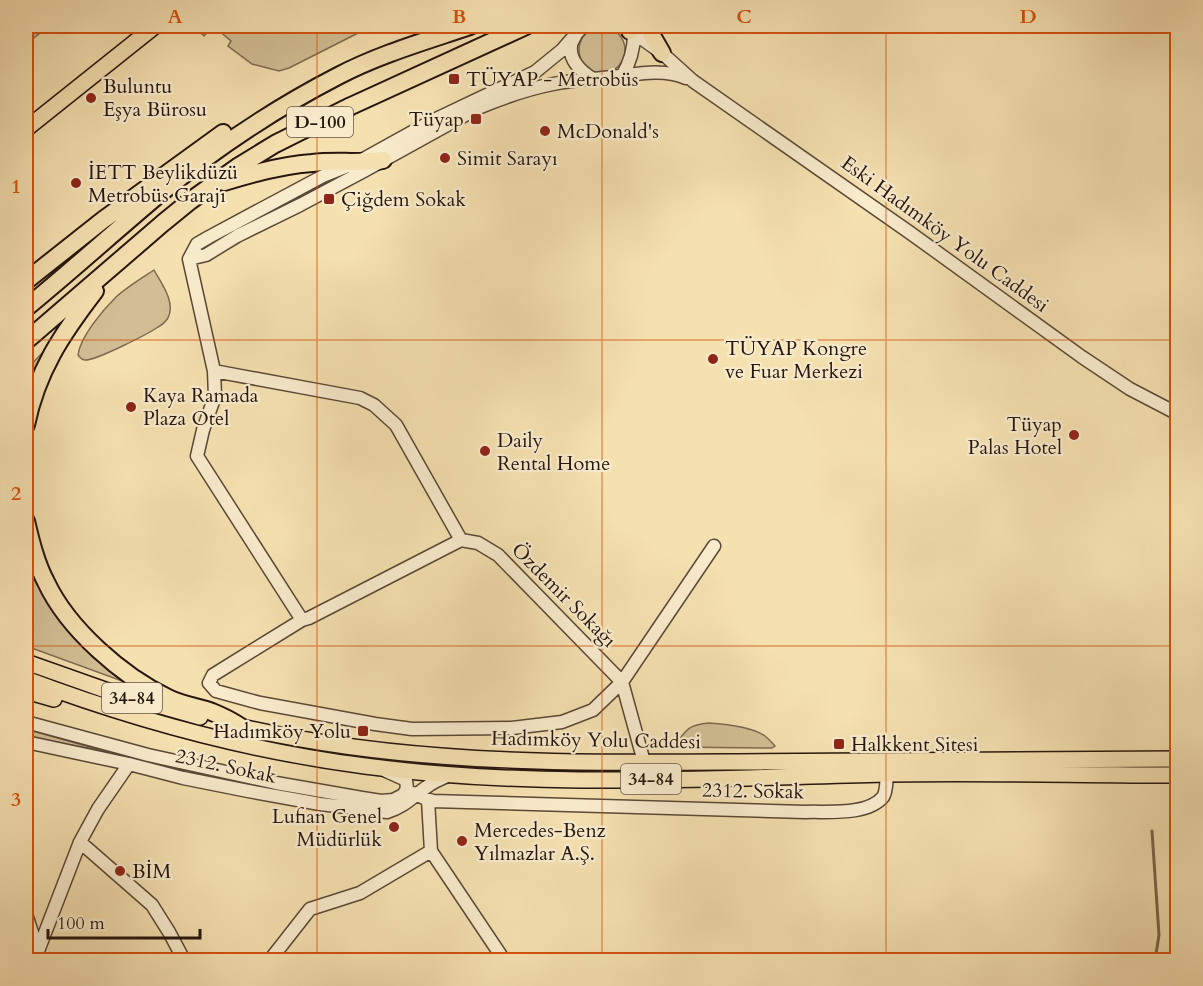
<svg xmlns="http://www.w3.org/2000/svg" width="1203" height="986" font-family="Cardo,serif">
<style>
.green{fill:#d2be94;stroke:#7c6a51;stroke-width:1.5}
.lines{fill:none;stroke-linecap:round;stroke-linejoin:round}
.stream{stroke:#78664e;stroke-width:3}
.minor-casing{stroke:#5a4836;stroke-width:15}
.major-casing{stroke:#26160e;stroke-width:18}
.highway-casing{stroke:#26160e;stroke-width:20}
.minor{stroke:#f8ebcc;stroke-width:12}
.major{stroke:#f5e0b0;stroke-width:15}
.highway{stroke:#f5e0b0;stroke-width:16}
.grid{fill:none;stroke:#d5520c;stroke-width:1.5;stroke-opacity:0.55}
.poi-dot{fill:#8f2418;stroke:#f8ebcc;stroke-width:2}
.labels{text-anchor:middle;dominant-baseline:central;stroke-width:4.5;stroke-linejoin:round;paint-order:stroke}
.shield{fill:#f8ebcc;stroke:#655647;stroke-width:1.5}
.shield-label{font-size:18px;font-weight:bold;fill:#26160e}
.poi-label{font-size:20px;fill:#26160e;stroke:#f8ebcc;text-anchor:start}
.street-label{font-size:20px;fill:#26160e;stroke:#f8ebcc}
.neatline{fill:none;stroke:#d5520c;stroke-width:2}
.grid-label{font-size:20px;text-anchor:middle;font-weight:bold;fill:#d5520c}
</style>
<rect width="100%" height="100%" fill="#f5e0b0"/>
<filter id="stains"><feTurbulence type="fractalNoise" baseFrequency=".00333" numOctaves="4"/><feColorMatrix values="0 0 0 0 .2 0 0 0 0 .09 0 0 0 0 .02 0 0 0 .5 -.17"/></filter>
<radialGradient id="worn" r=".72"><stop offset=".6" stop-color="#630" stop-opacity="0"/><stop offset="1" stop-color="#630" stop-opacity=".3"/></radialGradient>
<path class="green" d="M26,26H49L26,44Z
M206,26H372L289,68L279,71L252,64L228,46L231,41L213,26L204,36L199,31Z
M579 50a23 23 0 1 1 46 0a23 23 0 1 1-46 0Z
M154,270C161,283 176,302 168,318C166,321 162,325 158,327C148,334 95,361 85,360C81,360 81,358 78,355C80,337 103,310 116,297C127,287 142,278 154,270Z
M46,349L26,399V370Z
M26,552L33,570L126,680L122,681L26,646Z
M709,723C724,724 752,727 765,736C769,739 772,743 775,746L772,748L674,747C686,730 687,725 709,723Z
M26,729L107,752L26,736Z"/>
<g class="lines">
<path class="stream" d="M1152,831L1159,935L1155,960"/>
<g class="minor-casing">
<path id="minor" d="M624,26L662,53L693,81L909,232L1082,357L1130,389L1178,414
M575,36C574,39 571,42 571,46C569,61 582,72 593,79
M622,76C630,63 634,49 634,34
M189,259L214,371L215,396L203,430L197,456L302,620L213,675L209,683L216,691L260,703L375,724L412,729L512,728L562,722L593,710L622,682L714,546
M189,259L206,255L237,236L300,205L364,171L478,108C502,98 527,89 553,84C573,80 593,79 613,77C637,74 663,68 686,78
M189,259L197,244L209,237L323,176L358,162L432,121L535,72L562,50L583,26
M214,371L360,398L374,405L396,425L461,540
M302,620L309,618L461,540L478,543L498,555L622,682L644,762
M26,722L148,755L276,783L362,798L381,801L393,800L403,795L407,789L406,780L386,771
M26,742L129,764L183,778L248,791L320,804L387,812C406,806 413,796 428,786C435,781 443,778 450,775
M406,790L424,798L433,801L805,812C827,811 867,816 883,797C887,791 886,781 887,774
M428,800L431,851L504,960
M80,842L152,905L169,932L184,960
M26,914L38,951L34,960
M38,951L80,842L98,809L129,764
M270,960L310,909L360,893L431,851"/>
</g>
<g class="major-casing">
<path id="major" d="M26,129L155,26
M26,662L108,691L200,717
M26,679C135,720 249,751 365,766C537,789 712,778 885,774C982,772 1080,775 1178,775
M26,691L54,699
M229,724C396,765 567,763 738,762C884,761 1031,760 1178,759"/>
</g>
<g class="highway-casing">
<path id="highway" d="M648,26L651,34L662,53
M630,31L631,26
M224,182C253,173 282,165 312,163C336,160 360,164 383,160
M26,281L103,220L223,133
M26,308C70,272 113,233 157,196C213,150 274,109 338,76C380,54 426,41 470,26
M26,341L163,223L190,201L239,166L275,144L351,106L526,26
M26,425C37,371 62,334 95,291
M26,521C31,542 36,563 46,582C68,629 122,676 168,698C182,705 198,707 212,712C222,716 232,721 241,727"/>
</g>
<use href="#minor" class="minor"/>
<use href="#major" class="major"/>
<use href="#highway" class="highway"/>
</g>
<path class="grid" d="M317,26V960M602,26V960M886,26V960M26,340H1178M26,646H1178"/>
<g class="poi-dot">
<rect x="448" y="73" width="12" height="12" rx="3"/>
<circle cx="91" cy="98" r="6"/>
<rect x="470" y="113" width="12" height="12" rx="3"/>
<circle cx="545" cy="131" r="6"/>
<circle cx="445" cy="158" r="6"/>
<circle cx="76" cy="183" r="6"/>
<rect x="323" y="193" width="12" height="12" rx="3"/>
<circle cx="713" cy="359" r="6"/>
<circle cx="131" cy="407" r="6"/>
<circle cx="1074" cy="435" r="6"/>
<circle cx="485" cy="451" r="6"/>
<rect x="357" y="725" width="12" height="12" rx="3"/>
<rect x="833" y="738" width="12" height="12" rx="3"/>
<circle cx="394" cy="827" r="6"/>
<circle cx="462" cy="841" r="6"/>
<circle cx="120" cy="871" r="6"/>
</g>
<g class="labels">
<g class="shield">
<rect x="287" y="107" width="66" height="30" rx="4.5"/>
<rect x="102" y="683" width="60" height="30" rx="4.5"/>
<rect x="621" y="764" width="60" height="30" rx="4.5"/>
</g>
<g class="shield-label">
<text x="320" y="122">D-100</text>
<text x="132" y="698">34-84</text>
<text x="651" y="779">34-84</text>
</g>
<g class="poi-label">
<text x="466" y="79">TÜYAP - Metrobüs</text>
<text x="103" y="86">Buluntu<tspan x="103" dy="23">Eşya Bürosu</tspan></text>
<text x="464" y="119" text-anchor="end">Tüyap</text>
<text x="557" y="131">McDonald's</text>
<text x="457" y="158">Simit Sarayı</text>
<text x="88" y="172">İETT Beylikdüzü<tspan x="88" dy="23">Metrobüs Garajı</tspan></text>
<text x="341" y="199">Çiğdem Sokak</text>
<text x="725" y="348">TÜYAP Kongre<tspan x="725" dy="23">ve Fuar Merkezi</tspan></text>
<text x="143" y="395">Kaya Ramada<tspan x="143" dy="23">Plaza Otel</tspan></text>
<text x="1062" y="424" text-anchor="end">Tüyap<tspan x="1062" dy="23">Palas Hotel</tspan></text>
<text x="497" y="440">Daily<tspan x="497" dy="23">Rental Home</tspan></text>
<text x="351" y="731" text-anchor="end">Hadımköy Yolu</text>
<text x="851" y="744">Halkkent Sitesi</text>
<text x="382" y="816" text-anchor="end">Lufian Genel<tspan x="382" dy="23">Müdürlük</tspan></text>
<text x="474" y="830">Mercedes-Benz<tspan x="474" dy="23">Yılmazlar A.Ş.</tspan></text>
<text x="132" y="871">BİM</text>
</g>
<g class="street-label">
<text transform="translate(945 234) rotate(36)">Eski Hadımköy Yolu Caddesi</text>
<text transform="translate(564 595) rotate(45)">Özdemir Sokağı</text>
<text transform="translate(596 740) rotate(1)">Hadımköy Yolu Caddesi</text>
<text transform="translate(226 766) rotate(12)">2312. Sokak</text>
<text transform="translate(753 791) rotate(1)">2312. Sokak</text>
</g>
</g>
<rect width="1203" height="986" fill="none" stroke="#f5e0b0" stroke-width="66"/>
<path d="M48 929v9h152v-9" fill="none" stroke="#26160e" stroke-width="3"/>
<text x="57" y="929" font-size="18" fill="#26160e" stroke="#f8ebcc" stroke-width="4.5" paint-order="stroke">100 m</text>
<rect x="33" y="33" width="1137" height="920" class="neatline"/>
<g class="grid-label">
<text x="175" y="23">A</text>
<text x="459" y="23">B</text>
<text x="744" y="23">C</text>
<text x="1028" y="23">D</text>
<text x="16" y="193">1</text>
<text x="16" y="500">2</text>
<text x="16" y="806">3</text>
</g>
<rect width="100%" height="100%" filter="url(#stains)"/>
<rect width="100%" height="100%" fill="url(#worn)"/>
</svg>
